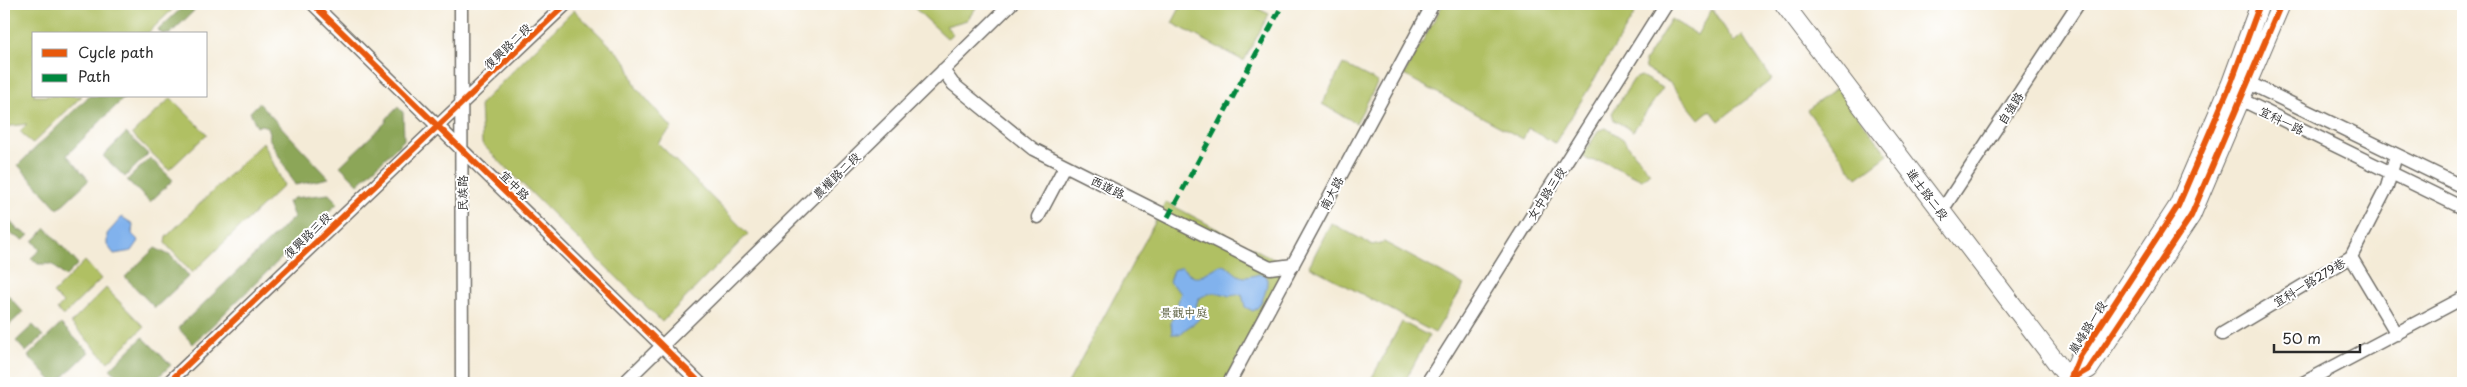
<svg xmlns="http://www.w3.org/2000/svg" width="2467" height="387" font-family="'Playpen Sans','LXGW WenKai TC',sans-serif">
<style>
.green{fill:#b0c063;stroke:#6e7647}
.forest{fill:#8ca659;stroke:#5c6842}
.water{fill:#81b2ed;stroke:#566e8c}
.lines{fill:none;stroke-linecap:round;stroke-linejoin:round}
.street-casing{stroke:#716e67;stroke-width:15}
.secondary-casing{stroke:#716e67;stroke-width:20}
.street{stroke:#fff;stroke-width:12}
.secondary{stroke:#fff;stroke-width:18}
.quiet{stroke:#00873e;stroke-width:5;stroke-dasharray:10 5;stroke-linecap:butt}
.cycleway-casing{stroke:#fff;stroke-width:9}
.cycleway{stroke:#e8590c;stroke-width:6}
.labels{text-anchor:middle;dominant-baseline:central;stroke-width:4;stroke-linejoin:round;paint-order:stroke}
.street-label{font-size:12px;fill:#2b2b2b;stroke:#fff}
.park-label{font-size:12px;fill:#5a5f3f;stroke:#fff}
</style>
<rect width="100%" height="100%" fill="#fff"/>
<filter id="ink" filterUnits="userSpaceOnUse"><feTurbulence type="fractalNoise" baseFrequency=".02" numOctaves="2"/><feDisplacementMap in="SourceGraphic" scale="10" xChannelSelector="R" yChannelSelector="G"/><feConvolveMatrix kernelMatrix="1 2 1 2 8 2 1 2 1" color-interpolation-filters="sRGB"/></filter>
<filter id="wash" filterUnits="userSpaceOnUse"><feTurbulence type="fractalNoise" baseFrequency=".0096" numOctaves="4" result="noise"/><feDisplacementMap in="SourceGraphic" scale="20" xChannelSelector="R" yChannelSelector="G"/><feGaussianBlur stdDeviation="1.12" result="paint"/><feColorMatrix in="noise" values="0 0 0 0 0 0 0 0 0 0 0 0 0 0 0 0 0 1.4 0 .05"/><feComposite in="paint" operator="in"/></filter>
<g filter="url(#wash)">
<rect width="100%" height="100%" fill="#f4ebd7"/>
<path class="green" d="M4,4H178L147,34H34V96H82L32,144L20,131L27,124L4,127Z
M910,4H979L967,20L946,26L953,34L947,38Z
M1182,4H1248L1269,14L1244,61L1172,23Z
M1443,4H1641L1555,143L1528,128L1523,139L1404,75Z
M1712,9L1734,42L1742,35L1772,79L1719,121L1710,110L1699,119L1670,83L1646,69L1645,61L1671,19L1697,35Z
M574,10L626,61L636,87L672,128L658,143L748,234L662,322L482,144L480,104Z
M1343,64L1378,82L1356,123L1322,104Z
M1641,76L1663,88L1633,131L1614,120L1612,113L1634,79Z
M1837,88L1888,155L1857,178L1807,110Z
M171,98L207,134L169,170L132,134Z
M1606,128L1623,139L1650,173L1642,180L1604,162L1588,160L1582,156L1599,130Z
M263,142L284,185L192,273L165,243L166,237Z
M1166,202L1287,266L1224,383H1068Z
M1331,223L1372,245L1384,242L1464,285L1435,333L1309,266Z
M85,261L101,279L63,316L57,310L63,303L53,293Z
M106,288L144,327L108,362L71,323Z
M1402,322L1429,336L1404,383H1369Z"/>
<path class="forest" d="M186,4H201L170,34H162L158,30Z
M89,96H126L67,155L89,180L58,209L18,165Z
M259,103L329,178L295,185L269,138L270,133L268,127L261,125L257,127L250,112Z
M398,107L403,112L404,140L358,184L340,166L386,122L387,118Z
M126,133L148,154L125,177L103,156Z
M150,158L173,180L150,202L127,180Z
M329,194L338,203L193,344L178,328L294,217L288,202L294,198Z
M4,215L17,229L29,235L24,240L12,235L4,225Z
M46,228L78,264L65,277L52,264H38L31,258L40,250L33,241Z
M155,248L171,256L189,276L155,308L125,277Z
M4,291L23,312L6,328L4,326Z
M61,324L89,352L57,383H54L28,356Z
M33,325L43,336L26,352L16,341Z
M143,337L171,365L152,383H124L110,369Z"/>
<path class="water" d="M122,217L133,224L132,234L139,241L132,251L114,254L107,245V234Z
M1220,265C1231,264 1234,277 1245,277C1253,277 1258,272 1266,275C1270,283 1262,308 1253,311L1245,307L1242,294L1229,296C1219,291 1206,292 1198,300L1196,306L1200,317C1196,325 1186,326 1181,334H1172L1171,323L1181,293L1169,282L1173,270L1181,267L1194,277H1199Z"/>
</g>
<g filter="url(#ink)">
<g class="lines">
<g class="street-casing">
<path id="street" d="M313,4L700,383
M461,4L462,383
M943,70L953,84L1033,149L1270,268L1293,265
M2241,83H2249L2463,187
M2238,93L2242,100L2463,208
M1941,212L2078,4
M1038,217L1065,166
M2351,257L2397,334
M2222,334L2351,257L2387,187L2396,155
M168,383L566,4
M624,383L1011,4
M1229,383L1433,4
M1427,383L1665,4
M2303,383L2463,298"/>
</g>
<g class="secondary-casing">
<path id="secondary" d="M1784,4L2072,383
M2070,380L2079,358L2178,206L2231,83L2260,4
M2064,383L2089,369L2191,216L2281,4"/>
</g>
<use href="#street" class="street"/>
<use href="#secondary" class="secondary"/>
<path class="quiet" d="M1168,217L1283,4"/>
<g class="cycleway-casing">
<path id="cycleway" d="M313,4L700,383
M2070,380L2089,369L2191,216L2281,4
M2070,380L2079,358L2178,206L2231,83L2260,4
M168,383L566,4"/>
</g>
<use href="#cycleway" class="cycleway"/>
</g>
</g>
<g class="labels">
<g class="street-label">
<text transform="translate(507 46) rotate(-44)">復興路二段</text>
<text transform="translate(2010 108) rotate(-57)">自強路</text>
<text transform="translate(2282 120) rotate(26)">宜科一路</text>
<text transform="translate(836 175) rotate(-44)">農權路二段</text>
<text transform="translate(515 185) rotate(45)">宜中路</text>
<text transform="translate(1108 187) rotate(26)">西道路</text>
<text transform="translate(462 193) rotate(-90)">民族路</text>
<text transform="translate(1331 193) rotate(-62)">南大路</text>
<text transform="translate(1546 193) rotate(-57)">女中路三段</text>
<text transform="translate(1928 194) rotate(53)">進士路二段</text>
<text transform="translate(307 235) rotate(-44)">復興路三段</text>
<text transform="translate(2309 282) rotate(-31)">宜科一路279巷</text>
<text transform="translate(2087 327) rotate(-58)">嵐峰路一段</text>
</g>
<g class="park-label">
<text x="1184" y="312">景觀中庭</text>
</g>
</g>
<rect width="2467" height="387" fill="none" stroke="#fff" stroke-width="20"/>
<rect x="32" y="32" width="175" height="65" fill="#ffffff" stroke="#aaaaaa"/>
<rect x="42" y="49" width="25" height="8" fill="#e8590c" stroke="#aaaaaa"/>
<text x="78" y="58" font-size="15" fill="#2b2b2b">Cycle path</text>
<rect x="42" y="74" width="25" height="8" fill="#00873e" stroke="#aaaaaa"/>
<text x="78" y="82" font-size="15" fill="#2b2b2b">Path</text>
<path d="M2274 344v8h86v-8" fill="none" stroke="#2b2b2b" stroke-width="2.5"/>
<text x="2282" y="344" font-size="15" fill="#2b2b2b" stroke="#ffffff" stroke-width="4" paint-order="stroke">50 m</text>
</svg>
